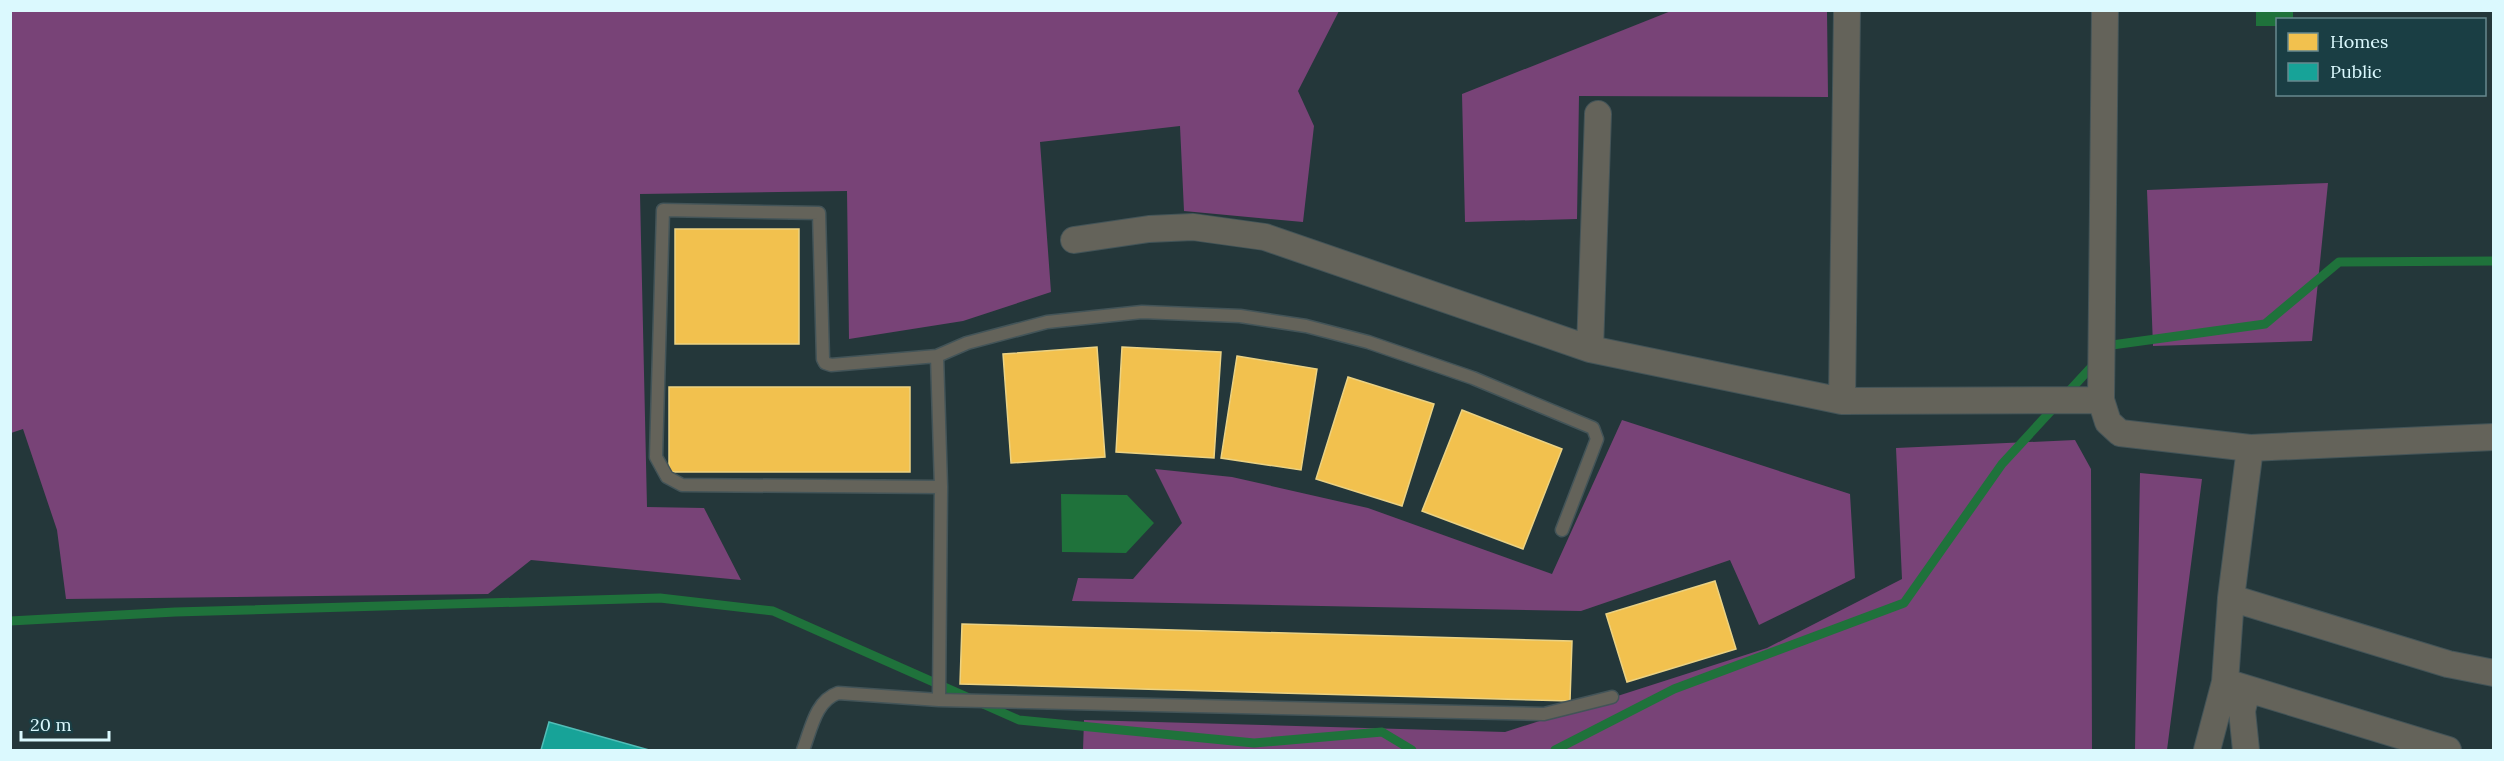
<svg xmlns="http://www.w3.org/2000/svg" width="2504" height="761" font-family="Lora,serif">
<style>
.green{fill:#784377}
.water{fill:#1f723b}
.homes{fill:#f2c14e;stroke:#ebd283;stroke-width:1.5}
.public{fill:#17a398;stroke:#52bdb7;stroke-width:1.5}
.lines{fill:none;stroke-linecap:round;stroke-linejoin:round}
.stream{stroke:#1f723b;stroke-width:9}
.lane-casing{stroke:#435458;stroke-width:15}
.street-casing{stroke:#435458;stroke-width:28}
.lane{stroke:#64635a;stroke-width:12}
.street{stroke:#64635a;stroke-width:26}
</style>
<rect width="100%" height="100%" fill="#24373a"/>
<path class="green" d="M10,11L11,10L1339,11L1298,91L1314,126L1303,222L1184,211L1180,126L1040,142L1051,292L963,321L849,339L847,191L640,194L647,507L704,508L741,580L531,560L488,594L66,599L57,530L23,429L11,433Z
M1671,11H1827L1828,97L1579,96L1577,219L1465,222L1462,94Z
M2328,183L2312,341L2153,346L2147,190Z
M1622,420L1850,494L1855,578L1759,625L1730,560L1581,611L1072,601L1078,578L1133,579L1182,523L1155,469L1232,477L1368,508L1552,574Z
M2075,440L2091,469L2092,750H1083L1084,720L1505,732L1767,648L1902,579L1896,448Z
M2140,473L2202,479L2167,750H2135Z"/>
<path class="water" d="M2256,11H2293V19L2278,20L2277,26H2256Z
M1061,494L1127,495L1154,523L1126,553L1062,552Z"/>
<path class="homes" d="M675,229H799V344H675Z
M1097,347L1105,457L1011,463L1003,354Z
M1122,347L1221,352L1214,458L1116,452Z
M1237,356L1317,369L1301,470L1221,458Z
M1348,377L1434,404L1402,506L1316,479Z
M669,387H910V472H669Z
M1462,410L1562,449L1523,549L1422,511Z
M1715,581L1736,649L1627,682L1606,614Z
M962,624L1572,641L1570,701L960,684Z"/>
<path class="public" d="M549,722L649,750H541Z"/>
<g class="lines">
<path class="stream" d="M2106,352L2112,345L2265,324L2339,262L2494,261
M10,621L175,612L660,598L773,611L1019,720L1254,743L1382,732L1412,750
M1555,750L1674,689L1904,603L2002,464L2096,362"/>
<g class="lane-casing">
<path id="lane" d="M937,356L967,343L1047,322L1142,312L1240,316L1306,326L1368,342L1473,378L1593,428L1597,439L1562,530
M939,700L1544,714L1612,697
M803,750C811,730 815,701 838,693L939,700L941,487L937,356L831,365L825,363L823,359L819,213L663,210L656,457L667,477L682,485L941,487"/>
</g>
<g class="street-casing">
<path id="street" d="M2105,10L2101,400L2108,422L2120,433L2250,448L2231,598L2225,682L2207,750
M1074,240L1149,229L1193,227L1265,237L1590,349L1842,401L2101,400
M1590,349L1598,114
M1842,401L1847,10
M2250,448L2494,437
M2231,598L2448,664L2494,673
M2225,682L2448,750
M2246,750L2242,711L2247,689"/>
</g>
<use href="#lane" class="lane"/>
<use href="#street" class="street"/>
</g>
<rect width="2504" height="761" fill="none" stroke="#dbf9fe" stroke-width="24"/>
<rect x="2276" y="18" width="210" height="78" fill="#1a3e44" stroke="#67898e" stroke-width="1.5"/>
<rect x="2288" y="33" width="30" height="18" fill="#f2c14e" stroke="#67898e" stroke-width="1.5"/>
<text x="2330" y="48" font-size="18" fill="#dbf9fe">Homes</text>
<rect x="2288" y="63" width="30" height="18" fill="#17a398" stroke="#67898e" stroke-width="1.5"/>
<text x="2330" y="78" font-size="18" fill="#dbf9fe">Public</text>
<path d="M21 731v9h88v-9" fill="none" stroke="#dbf9fe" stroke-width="3"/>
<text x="30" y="731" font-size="18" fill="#dbf9fe" stroke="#1a3e44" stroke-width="4.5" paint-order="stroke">20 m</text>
</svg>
